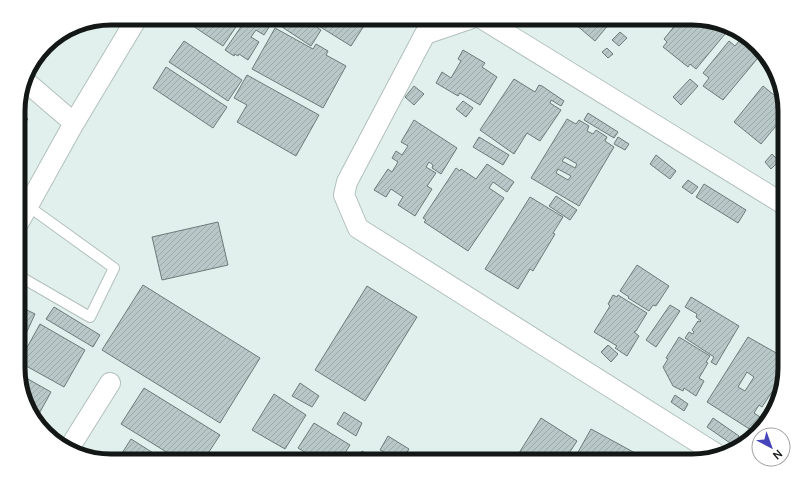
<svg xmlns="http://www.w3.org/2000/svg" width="803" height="479" font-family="Manrope,sans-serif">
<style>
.building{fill:url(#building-hatch);stroke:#6d7a7a;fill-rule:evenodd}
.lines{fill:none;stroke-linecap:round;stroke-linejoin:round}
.service-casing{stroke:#b2c0bc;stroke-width:12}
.minor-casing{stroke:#b2c0bc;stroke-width:22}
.service{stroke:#fff;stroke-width:10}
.minor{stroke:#fff;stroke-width:20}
.rim{fill:none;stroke:#131817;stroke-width:5}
</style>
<defs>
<pattern id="building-hatch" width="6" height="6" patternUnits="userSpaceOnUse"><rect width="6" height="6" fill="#b8c7c7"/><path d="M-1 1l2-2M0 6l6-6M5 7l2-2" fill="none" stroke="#9daaaa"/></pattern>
</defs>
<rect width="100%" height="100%" fill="#e1f0ec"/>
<path class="building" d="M181,18H242L223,46Z
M247,18H275L264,35L256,30L251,37L259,42L248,60L239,54L238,56L235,54L234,56L225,50Z
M279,18H303L321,30L311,46L276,23Z
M306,18H369L351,46Z
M568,18H614L595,41Z
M681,18H692L730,28L696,69L690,64L688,67L663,47L667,42L664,39Z
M275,28L313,49L316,44L328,51L326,55L346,66L323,108L252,69Z
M620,32L627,38L619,46L612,40Z
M744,35L762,53L723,100L703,86L709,78L703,73L729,41L735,46Z
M184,41L242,80L228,101L169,62Z
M607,48L613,54L608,58L602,52Z
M463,50L485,63L482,67L497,77L480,105L460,93L458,96L436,83L442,72L451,78L461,61L458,59Z
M166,67L227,107L213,128L153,88Z
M247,75L319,115L296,156L237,122L247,105L234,98Z
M514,79L535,92L539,85L542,86L564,101L561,106L551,100L550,103L561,110L540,141L527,133L514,154L480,130Z
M690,79L698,86L681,105L673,97Z
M414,86L424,94L414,105L405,97Z
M763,86L785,104V115L761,144L734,122Z
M463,101L473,108L466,117L456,109Z
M19,111L28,119L19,130Z
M588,113L618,132L614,138L584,120Z
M567,119L576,124L579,120L589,126L587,131L593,134L596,130L607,137L605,141L614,147L579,206L531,178ZM565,157L577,164L575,168L562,161ZM558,169L571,176L568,180L556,173Z
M414,120L457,148L441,174L432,168L433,165L429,162L426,167L436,173L427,186L432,189L415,216L398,205L403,197L391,189L386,197L374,190L388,169L392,172L398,162L392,158L396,151L402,155L408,146L401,142Z
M785,132V145L778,139Z
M479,137L509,155L503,165L473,147Z
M618,137L629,144L625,150L614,144Z
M772,154L779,161L771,169L765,162Z
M656,155L676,171L670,179L650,164Z
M487,164L514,182L507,192L493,182L489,188L504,198L468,251L424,222L426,220L423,218L456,168L460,171L461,169L476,179Z
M688,180L698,187L692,194L682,187Z
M704,184L746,210L738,223L696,197Z
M556,196L577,210L570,220L549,206Z
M530,197L563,217L553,233L555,234L533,271L530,269L518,289L485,269Z
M218,222L228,265L162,280L152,237Z
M637,265L669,286L656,306L653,305L649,311L628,298L629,297L620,291Z
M143,285L260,358L220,423L102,350Z
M367,286L417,317L365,401L315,370Z
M613,295L617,297L618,295L647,313L636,331L634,332L639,336L627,356L615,348L617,346L594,332L610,306L608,304Z
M691,297L739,326L716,365L711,362L714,357L685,338L689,332L693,334L694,332L692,330L698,321L700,322L701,321L696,317L697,314L685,307Z
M670,305L680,311L656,347L646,340Z
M19,306L35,314L19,349Z
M54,307L100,335L93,347L46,319Z
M40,324L85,350L64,387L19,362Z
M679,337L710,356L706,362L708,363L699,378L704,381L696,396L684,388L683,391L673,386L663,367L668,359L666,358Z
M748,337L785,358V372L762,407L759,405L754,413L760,417L751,430L707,402ZM747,372L754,377L745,391L738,387Z
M608,345L618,354L611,362L601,352Z
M19,374L51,392L35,421L19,380Z
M300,383L319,396L312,407L292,396Z
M144,388L220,435L203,461H181L121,424Z
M274,394L306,415L285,449L252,430Z
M675,395L688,404L684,411L671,402Z
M344,412L362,423L356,436L337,424Z
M541,418L577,441L564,461H514Z
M713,418L739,436L733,445L707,427Z
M314,423L350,445L340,461H308L311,456L298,448Z
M591,429L637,454L633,461H573Z
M388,436L409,449L402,461L380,450Z
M131,439L166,461H117Z
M362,451L379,461H356Z"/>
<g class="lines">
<g class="service-casing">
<path id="service" d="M19,276L90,317L114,268L28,206"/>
</g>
<g class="minor-casing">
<path id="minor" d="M472,18L425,34L347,182L344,195L358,228L718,455
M481,18L785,205
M24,80L74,123
M19,222L74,123L137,18
M68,450L110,383"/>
</g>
<use href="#service" class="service"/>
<use href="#minor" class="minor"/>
</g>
<path d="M0 0H803V479H0ZM111 25H692A86 86 0 0 1 778 111V368A86 86 0 0 1 692 454H111A86 86 0 0 1 25 368V111A86 86 0 0 1 111 25Z" fill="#fff" fill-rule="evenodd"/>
<path class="rim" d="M111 25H692A86 86 0 0 1 778 111V368A86 86 0 0 1 692 454H111A86 86 0 0 1 25 368V111A86 86 0 0 1 111 25Z"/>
<g transform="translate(771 447) rotate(139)"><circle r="19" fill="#ffffff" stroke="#a1a3a2"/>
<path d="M0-3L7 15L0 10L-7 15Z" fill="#4544b9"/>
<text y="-6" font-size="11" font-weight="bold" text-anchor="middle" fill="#131817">N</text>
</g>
</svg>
